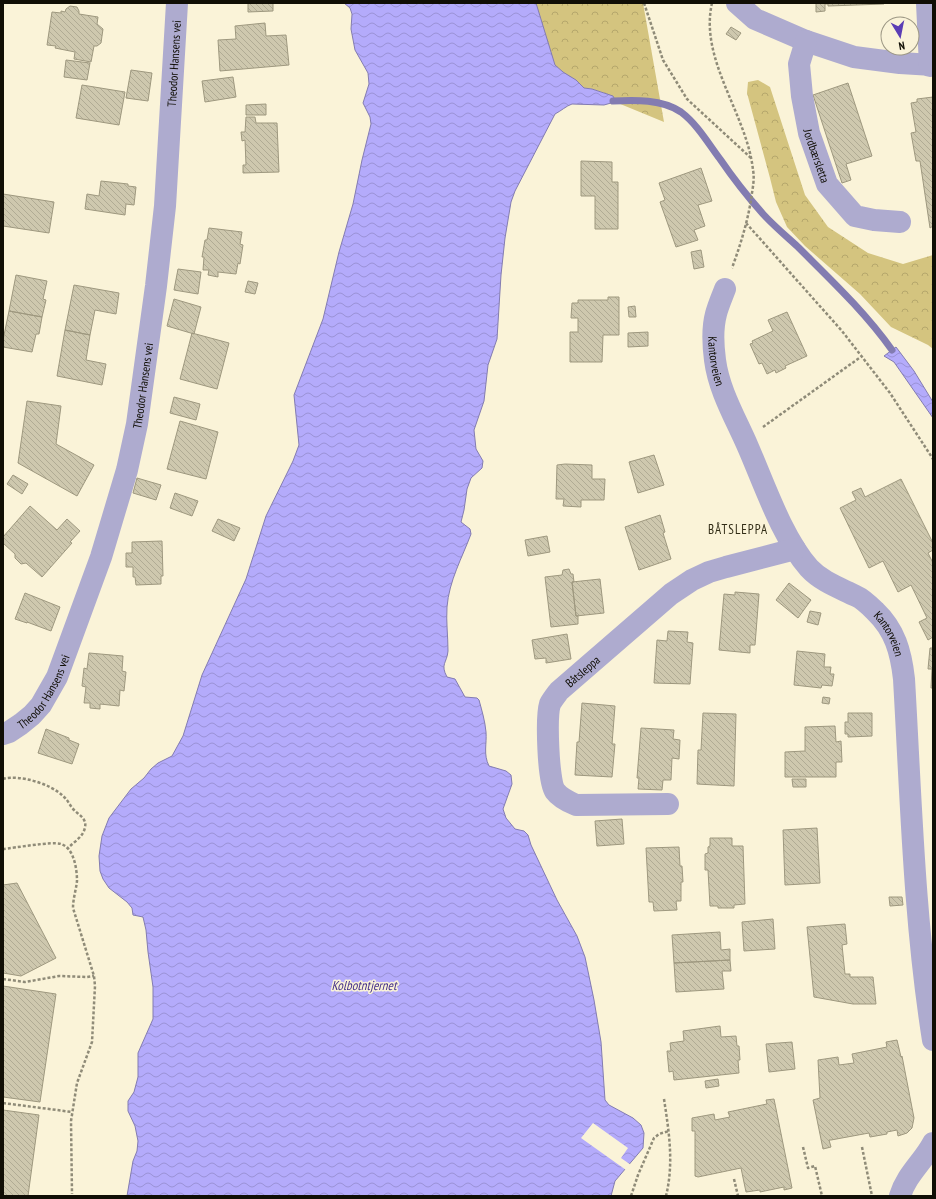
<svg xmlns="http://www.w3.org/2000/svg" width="936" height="1199" font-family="'PT Sans Narrow',sans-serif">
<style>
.forest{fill:url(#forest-crowns)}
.water{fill:url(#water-waves);stroke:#837cb1}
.pier{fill:#faf3d8}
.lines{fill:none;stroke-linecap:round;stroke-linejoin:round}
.stream{stroke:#837cb1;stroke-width:7}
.building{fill:url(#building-back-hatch);stroke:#9e987f}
.path{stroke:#8f8b78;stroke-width:2.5;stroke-dasharray:3 2;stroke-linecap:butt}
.minor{stroke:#aeabcf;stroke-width:22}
.labels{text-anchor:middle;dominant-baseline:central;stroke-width:3;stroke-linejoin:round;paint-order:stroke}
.street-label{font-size:12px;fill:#100e05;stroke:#faf3d8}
.neighbourhood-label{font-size:13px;letter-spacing:1px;fill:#312c16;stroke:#faf3d8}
.water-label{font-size:13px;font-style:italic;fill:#45308a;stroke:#faf3d8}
</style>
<defs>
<pattern id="forest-crowns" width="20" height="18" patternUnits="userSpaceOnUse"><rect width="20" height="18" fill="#d4c47f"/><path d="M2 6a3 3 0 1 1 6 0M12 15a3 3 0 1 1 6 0" fill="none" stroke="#b5a76c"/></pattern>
<pattern id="water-waves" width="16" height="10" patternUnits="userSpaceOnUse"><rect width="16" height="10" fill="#b4abfb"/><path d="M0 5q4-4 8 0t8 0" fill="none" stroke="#9a92d6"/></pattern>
<pattern id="building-back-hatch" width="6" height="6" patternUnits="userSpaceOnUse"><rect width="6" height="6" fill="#cec8ae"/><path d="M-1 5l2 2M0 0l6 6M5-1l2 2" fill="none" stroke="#b0ab94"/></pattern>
</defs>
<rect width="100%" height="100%" fill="#faf3d8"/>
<path class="forest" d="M536,3H643L664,122L613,101L614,98L607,94L592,89L584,88L559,69L555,65L551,56Z
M758,80L770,87L805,195L828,227L868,253L903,264L933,255V349L928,345L891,327L860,294L805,246L787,227L776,202L770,178L747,93L748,82Z"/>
<path class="water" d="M344,3H536L555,65L563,72L576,80L584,88L592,89L613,96L614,98L611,103L604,105L572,104C566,106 561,111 555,114L515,191L511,202L505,238L501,275L497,339L488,365L484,401L474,430L476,449L483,461L482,468L471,478L467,489L464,510L461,522L470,529L471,534C462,558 449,581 447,607C446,622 448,636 448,651C447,663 440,664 447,677L455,679L465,697L477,698L479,700C482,711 485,721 486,732C487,744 483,754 489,766L506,771L511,775L512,784L503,809L506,818L515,829L524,831L528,835L531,845L557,900L577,936L585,957L594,1000L601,1042L605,1100L609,1105L633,1118L641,1125L644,1133L643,1148L615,1181L611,1196H127L133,1161L137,1151L138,1141L135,1126L128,1111V1101L134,1092L138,1077V1053L153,1019V987L148,952L146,930L143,917L133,915L132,908L127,902L109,888L103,879L100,871L99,856L102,836L109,818L131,789L144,778L151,769L158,763L172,756L183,736L202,675L246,579L266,516L293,461L299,445L294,395L323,319L339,252L353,204L362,160L371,124L370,117L363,103L369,84L368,73L355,50L351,29L352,14L350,8Z
M896,347L914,371L933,402V418L894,362L884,356Z"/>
<path class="pier" d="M593,1123L628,1148L621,1158L631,1165L626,1170L581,1138Z"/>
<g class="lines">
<path class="stream" d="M613,101C635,100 662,99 681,112C697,124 708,143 720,159C733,178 747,196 763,214C774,226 786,236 798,247C831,280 865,312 892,350"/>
</g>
<path class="building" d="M248,3H273V11L248,12Z
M816,3H884V4L828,6V4H825V11L816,12Z
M70,6L77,7L79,11V14L98,17L97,24L103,29L101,43L97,46H94L91,62L74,59L75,52L55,48L56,46L47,45L52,12L61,13V11L65,12L66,9Z
M265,23L266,36L286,35L289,65L220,71L218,40L236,39L235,26Z
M731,27L741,33L736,40L726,34Z
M66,60L90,63L87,80L64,77Z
M131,70L152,73L148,101L126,98Z
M233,77L236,97L205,102L202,81Z
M848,83L872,156L846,164L851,180L842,183L813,95Z
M82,85L125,92L119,125L76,118Z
M933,97V226L930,228L920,161H916L911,133L916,132L911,103L917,102V99Z
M266,104V115H246V105Z
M246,117H255L256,123H277L279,172L243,173V165H246L245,140L242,141L241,132H245Z
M581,161L612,162V182H618V229H595V196H581Z
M701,168L712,201L698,205L705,226L694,230L698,240L676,247L660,202L665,200L659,183Z
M101,181L128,184V186L136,187L134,205L126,204L125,215L85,209L87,194L99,196Z
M3,194L54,202L49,233L3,226Z
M209,228L242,232L240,244L243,245L240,264L238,263L236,274L218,272V277L208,275L209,270H203L204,257H202L205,240H207Z
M701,250L704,267L694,269L691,252Z
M178,269L201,272L198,294L174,290Z
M16,275L47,281L43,299L46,300L42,317L9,311Z
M248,281L258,283L255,294L245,292Z
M74,285L119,293L116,314L95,310L90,335L65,330Z
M608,297H619V335H603L602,362H570V332H578V318H571L572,303H578V300H608Z
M174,299L201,307L194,334L167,326Z
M635,306L636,317H629L628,307Z
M9,311L42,317L39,334H36L32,352L3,347V340Z
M787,312L807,356L785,366L786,368L776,373L775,370L767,374L762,363L759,364L750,344L753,343L752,341L773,331L768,320Z
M65,330L90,335L86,360L106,364L102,385L57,376Z
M648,332V346L628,347V333Z
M192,333L229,343L217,389L180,379Z
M174,397L200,404L196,420L170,413Z
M27,401L61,406L56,444L94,465L77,496L18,463Z
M180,421L218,432L206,479L167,469Z
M654,455L664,485L638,493L629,462Z
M565,464L592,465V479H605L604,500H581V507L563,506L564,499H556L557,465Z
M13,475L28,484L22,494L7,484Z
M137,478L161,485L156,500L133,493Z
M901,479L933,543V550L928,553L933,563V637L928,640L919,622L927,618L911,585L898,592L883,561L869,568L840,508L856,500L852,492L861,488L865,497Z
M175,493L198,501L192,516L170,508Z
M30,506L57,530L67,519L80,531L70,542L72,543L42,577L26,563L21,564L15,558V554L3,543V537Z
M660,515L665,532L663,533L671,559L639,570L625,527Z
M218,519L240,528L234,541L212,531Z
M547,536L550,552L528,556L525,540Z
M162,541L163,576H161V584L136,585L135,577H133V567H126V553H132V542Z
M569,569L571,574H573L574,582H572L576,616H578V624L551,627L545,577L562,575L563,570Z
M600,579L604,613L576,616L572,582Z
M789,583L811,600L798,618L776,600Z
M735,592L759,594L755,645H750V653L719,650L724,594L735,595Z
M25,593L60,607L51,631L27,622V623L15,619Z
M810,611L821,613L818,625L807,622Z
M668,631L688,632L687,642L693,643L690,684L654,683L657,640L667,641Z
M567,634L571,659L546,663V658L535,659L532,640Z
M930,648H933V688H931L932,669H928Z
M797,651L825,654L824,667H831L830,674H834L832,686L822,685L821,688L794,685Z
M89,653L123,656L122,671L126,672L124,691L120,690L119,706L100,704V709L90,708V703H84L86,687L82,686L84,668L87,669Z
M823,697L830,698L829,704L822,703Z
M582,703L615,706L612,744H615L612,777L575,775L577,742H579Z
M703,713L736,714L734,786L697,784L698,750H701Z
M848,713H872V736L848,737V734H845V722H848Z
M835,726L836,742L841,741L842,762H836V777H785V752L805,751V727Z
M641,728L674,730L673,739L680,740L679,759L672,758L671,780H663L662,790L638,789L639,778H637Z
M46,729L69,738V740L79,744L72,764L38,753Z
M792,779H806V787H793Z
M622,819L624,844L597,846L595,821Z
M817,828L820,883L785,885L783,830Z
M710,838H732V846H743L745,904L734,905V908H718V906H710L708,870H705V854L708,853V847L710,846Z
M679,847L680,866H682L683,882H681V901H676L677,910L654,911L653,902H649L646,848Z
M17,883L56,958L21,976L3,973V885Z
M889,897H902L903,905L890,906Z
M773,919L775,949L744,951L742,922Z
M845,924L847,944L842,945L845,974H850V977H873L876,1004H853L814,997L807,927Z
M720,932L721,950L730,949V960L674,963L672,935Z
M730,960L731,971H722L724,989L676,992L674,963Z
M3,986L56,994L40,1102L3,1097Z
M720,1026L721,1037L736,1036L737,1046H739L740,1060H738L739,1073L674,1080L673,1071L669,1072L667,1051H671L670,1043L684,1041L683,1031Z
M897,1040L901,1057L902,1056L914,1118L912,1128L907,1133L898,1136L897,1130L887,1132V1134L870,1137L869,1133L831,1140H829L831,1147L823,1149L813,1100L820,1098L818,1060L838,1057L839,1065L854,1063L852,1054L887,1047L886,1042Z
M792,1042L795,1069L769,1072L766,1044Z
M718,1079L719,1086L706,1088L705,1081Z
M774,1099L792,1188L784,1190V1187L760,1192V1190L746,1192L741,1168L698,1177L695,1176V1131H692V1118L714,1114L715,1120L730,1117L728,1112L767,1104L766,1100Z
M3,1110L39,1115L28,1196H3Z"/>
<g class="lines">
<path class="path" d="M644,3L663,60L687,99L751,158
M712,3C699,60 747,114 753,170C755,180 752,191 751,200C747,224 740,246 732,268
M746,223L842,331L890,393L933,459
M763,427L862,356
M3,779C19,774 51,784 63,796C68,800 70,806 74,810C79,815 87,819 85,827C84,836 74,842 68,848
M3,849C14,848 53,841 61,844C74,848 77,869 77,881C76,890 73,899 73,908L94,976L95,986L92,1042L77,1083L71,1121L72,1194
M3,979L25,982L59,976L87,977L94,976
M664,1099C669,1132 674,1163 666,1196
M3,1103L72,1112
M803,1147L808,1168L815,1166L822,1196
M862,1147L872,1196
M734,1179L738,1196
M631,1196L638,1175L654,1138L659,1134L669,1131"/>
<g class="minor">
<path d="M737,3L755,19L806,41L854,57L900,63L933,65"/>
<path d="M927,3L930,66"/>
<path id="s1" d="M806,41L799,64L802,96L809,133L827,184L855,216L874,220L900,222"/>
<path id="s2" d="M725,289C722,297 718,306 716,314C712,329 713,345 715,360C719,391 736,419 748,447C765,486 782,537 809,568C822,582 840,588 856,596C863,599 869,605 875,611C895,630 901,652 904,679C911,799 914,920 933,1040"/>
<path id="s3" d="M3,734L9,732L21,724L32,715L41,705L57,677L101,557L127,470L137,424L156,286L165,206L177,3"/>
<path id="s4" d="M668,804L576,805C569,802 560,798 555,791C548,781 546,717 550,704C552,700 556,695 559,691L671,594L692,580L709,572L726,567L795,549"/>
<path d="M900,1196C906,1175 923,1162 933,1143"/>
</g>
</g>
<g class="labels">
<g class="street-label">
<text stroke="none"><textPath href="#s3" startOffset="709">Theodor Hansens vei</textPath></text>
<text stroke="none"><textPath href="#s1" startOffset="118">Jordbærsletta</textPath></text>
<text stroke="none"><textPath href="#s2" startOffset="74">Kantorveien</textPath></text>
<text stroke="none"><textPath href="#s3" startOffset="385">Theodor Hansens vei</textPath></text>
<text stroke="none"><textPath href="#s2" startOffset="409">Kantorveien</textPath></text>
<text stroke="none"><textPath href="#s4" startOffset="252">Båtsleppa</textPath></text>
<text stroke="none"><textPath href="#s3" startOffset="61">Theodor Hansens vei</textPath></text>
</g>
<g class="neighbourhood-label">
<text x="738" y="529">BÅTSLEPPA</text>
</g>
<g class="water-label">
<text x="364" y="985">Kolbotntjernet</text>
</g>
</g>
<rect width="936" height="1199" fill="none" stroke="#100e05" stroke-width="8"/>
<g transform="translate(900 36) rotate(170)"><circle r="19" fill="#faf3d8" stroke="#9c9784"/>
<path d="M0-3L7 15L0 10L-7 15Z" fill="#5b3db5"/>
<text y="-6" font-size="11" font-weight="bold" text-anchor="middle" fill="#100e05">N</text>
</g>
</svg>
